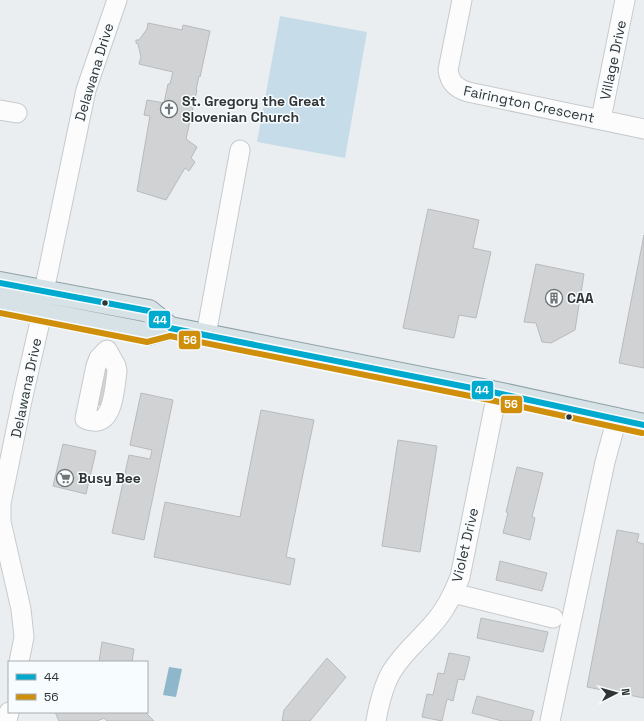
<svg xmlns="http://www.w3.org/2000/svg" width="644" height="721" font-family="'Space Grotesk',sans-serif">
<style>
.grass{fill:#c6dde9}
.water{fill:#8eb7cb}
.building{fill:#d0d2d4;stroke:#b8bbbd}
.lines{fill:none;stroke-linecap:round;stroke-linejoin:round}
.minor-casing{stroke:#c7cacc;stroke-width:21}
.major-casing{stroke:#8ea2a8;stroke-width:24}
.minor{stroke:#fcfcfd;stroke-width:19}
.major{stroke:#d7e2e6;stroke-width:22}
.bus-1-casing{stroke:#f7fcff;stroke-width:9}
.bus-2-casing{stroke:#f7fcff;stroke-width:9}
.bus-1{stroke:#00a9ce;stroke-width:6}
.bus-2{stroke:#cf8f0b;stroke-width:6}
.bus-dot{fill:#313435;stroke:#f7fcff;stroke-width:1.5}
.labels{text-anchor:middle;dominant-baseline:central;stroke-width:3;stroke-linejoin:round;paint-order:stroke}
.street-label{font-size:14px;fill:#313435;stroke:#f7fcff}
.poi-label{font-size:14px;font-weight:bold;fill:#313435;stroke:#f7fcff;text-anchor:start}
.line-badge{stroke:#f7fcff;stroke-width:1.5}
.badge-label{font-size:11px;text-anchor:middle;font-weight:bold;fill:#fff}
</style>
<rect width="100%" height="100%" fill="#eaeef0"/>
<path class="grass" d="M280,16L367,32L345,158L257,142Z"/>
<path class="water" d="M169,667L182,669L176,697L163,695Z"/>
<path class="building" d="M148,23L182,30L183,25L210,31L200,77L199,76L196,90H197L186,139L197,147L191,158L195,162L189,171L185,168L166,200L137,191L150,116L144,115L147,100L164,103L168,84H170L173,72L139,64L141,57L138,44L136,43V40H139L147,29Z
M428,209L479,220L473,248L491,252L476,318L459,315L454,338L403,328Z
M644,235V368L619,363Z
M536,264L584,274L575,330L551,343L542,342L536,323L524,322Z
M99,369L114,372L105,406L94,403Z
M141,393L173,400L144,540L112,533L129,455L150,459L152,450L130,445Z
M261,410L314,420L286,557L295,559L290,585L154,557L165,502L240,517Z
M398,440L437,446L420,552L382,546Z
M63,444L96,451L86,494L53,486Z
M517,467L543,473L532,517L535,518L530,540L503,533L508,513L506,512Z
M617,530L639,534L637,542L644,544V698L587,687Z
M500,561L547,573L542,591L496,580Z
M481,618L548,632L543,652L477,638Z
M102,642L134,649L132,662H99Z
M449,653L470,657L464,680L458,679L453,701L447,699L442,721L422,717L427,694L433,695L438,673L444,674Z
M327,658L346,677L310,721H282L284,710Z
M477,696L534,711L531,721H502L472,713Z
M55,712H145L154,721H107L104,718L97,721H59Z"/>
<g class="lines">
<g class="minor-casing">
<path id="minor" d="M462,0L448,70C450,83 456,88 468,92L644,129
M0,110L17,113
M601,119L625,0
M206,335L240,150
M107,350L116,366L117,371C115,384 114,419 97,421C94,422 88,420 85,419L96,366L99,358Z
M453,593L553,618
M19,662L24,637L21,609L1,522V503L23,396L39,326L44,291L86,90L117,0
M7,721L9,712
M376,721C379,704 383,686 392,671C403,653 419,640 432,625C445,611 453,595 460,577L497,393
M550,721L605,462L617,418"/>
</g>
<g class="major-casing">
<path id="major" d="M0,283L149,311L170,328
M0,305L148,334L170,328L497,393L644,425"/>
</g>
<use href="#minor" class="minor"/>
<use href="#major" class="major"/>
<g class="bus-1-casing">
<path id="bus-1" d="M0,283L149,311L170,328L497,393L644,425"/>
</g>
<g class="bus-2-casing">
<path id="bus-2" d="M0,313L147,342L170,336L495,401L642,433"/>
</g>
<use href="#bus-1" class="bus-1"/>
<use href="#bus-2" class="bus-2"/>
</g>
<defs>
<g id="church-ring" transform="scale(0.9)"><circle r="9.5" fill="#f7fcff" stroke="#727576" stroke-width="1.5"/><path d="M-1.2-6h2.4v3.5h3.3v2.4h-3.3V6h-2.4V-.1h-3.3v-2.4h3.3Z" fill="#727576"/></g>
<g id="building-ring" transform="scale(0.9)"><circle r="9.5" fill="#f7fcff" stroke="#727576" stroke-width="1.5"/><path d="M-4-6H4V6H1V3H-1V6H-4ZM-2.5-4.3h1.7v1.8h-1.7ZM.8-4.3h1.7v1.8H.8ZM-2.5-1h1.7V.8h-1.7ZM.8-1h1.7V.8H.8Z" fill="#727576"/></g>
<g id="supermarket-ring" transform="scale(0.9)"><circle r="9.5" fill="#f7fcff" stroke="#727576" stroke-width="1.5"/><path d="M-6-5.5h2.5l.6 2H6L4.5 2H-2.5L-4.4-4H-6ZM-1.5 3.2a1.3 1.3 0 1 0 .1 0ZM3 3.2a1.3 1.3 0 1 0 .1 0Z" fill="#727576"/></g>
</defs>
<g fill-rule="evenodd">
<use href="#church-ring" x="169" y="109"/>
<use href="#building-ring" x="554" y="298"/>
<use href="#supermarket-ring" x="65" y="478"/>
</g>
<g class="bus-dot">
<circle cx="105" cy="303" r="3.5"/>
<circle cx="569" cy="417" r="3.5"/>
</g>
<g class="labels">
<g class="street-label">
<text transform="translate(613 60) rotate(-78)">Village Drive</text>
<text transform="translate(94 72) rotate(-73)">Delawana Drive</text>
<text transform="translate(529 104) rotate(12)">Fairington Crescent</text>
<text transform="translate(26 388) rotate(-78)">Delawana Drive</text>
<text transform="translate(465 545) rotate(-77)">Violet Drive</text>
</g>
<g class="poi-label">
<text x="182" y="101">St. Gregory the Great<tspan x="182" dy="16">Slovenian Church</tspan></text>
<text x="567" y="298">CAA</text>
<text x="78" y="478">Busy Bee</text>
</g>
</g>
<g class="line-badge">
<rect x="148" y="310" width="23" height="19" rx="4" fill="#00a9ce"/>
<rect x="178" y="330" width="23" height="20" rx="4" fill="#cf8f0b"/>
<rect x="471" y="380" width="23" height="20" rx="4" fill="#00a9ce"/>
<rect x="500" y="395" width="23" height="19" rx="4" fill="#cf8f0b"/>
</g>
<g class="badge-label">
<text x="160" y="324">44</text>
<text x="190" y="344">56</text>
<text x="482" y="394">44</text>
<text x="511" y="408">56</text>
</g>
<rect x="8" y="661" width="140" height="52" fill="#f7fcff" stroke="#a8acae"/>
<rect x="16" y="674" width="20" height="6" fill="#00a9ce" stroke="#a8acae"/>
<text x="44" y="681" font-size="12" fill="#313435">44</text>
<rect x="16" y="694" width="20" height="6" fill="#cf8f0b" stroke="#a8acae"/>
<text x="44" y="701" font-size="12" fill="#313435">56</text>
<g transform="translate(616 693) rotate(84)" stroke="#f7fcff" stroke-width="3" paint-order="stroke">
<path d="M0-3L7 15L0 10L-7 15Z" fill="#313435"/>
<text y="-6" font-size="11" font-weight="bold" text-anchor="middle" fill="#313435">N</text>
</g>
</svg>
